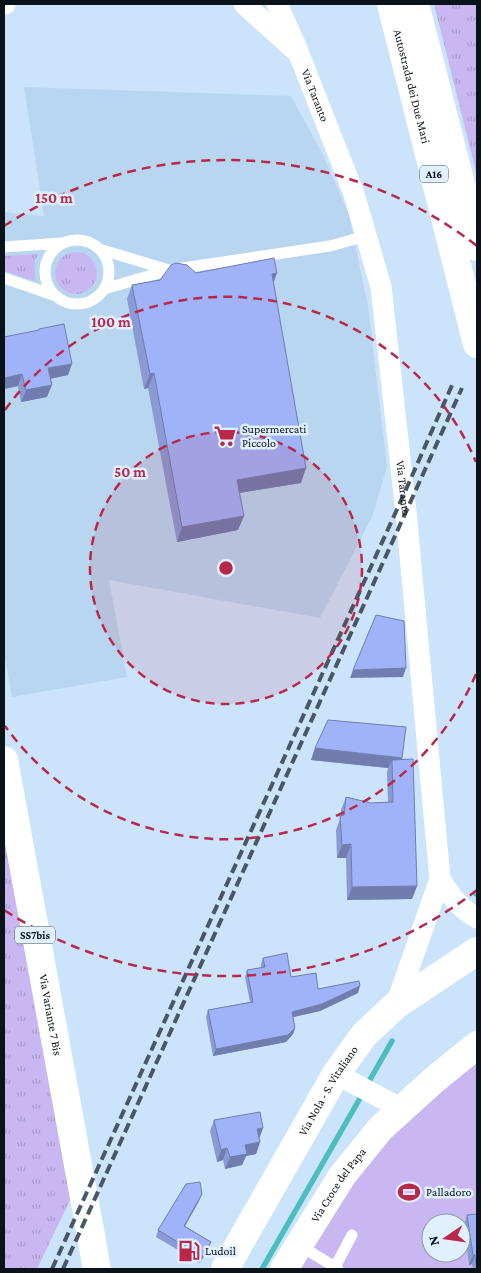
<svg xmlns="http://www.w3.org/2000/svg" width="481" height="1273" font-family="'Crimson Pro',serif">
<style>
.built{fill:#b9d6f1}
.grass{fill:url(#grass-tufts)}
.garden{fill:#c8b7f1;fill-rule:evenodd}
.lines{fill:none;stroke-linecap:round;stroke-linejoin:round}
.stream{stroke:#4dbec0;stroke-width:5.5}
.service{stroke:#fff;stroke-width:11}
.minor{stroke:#fff;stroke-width:21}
.tertiary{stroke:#fff;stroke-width:28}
.secondary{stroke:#fff;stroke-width:28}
.primary{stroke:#fff;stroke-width:28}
.motorway{stroke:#fff;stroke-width:28}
.rail{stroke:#495764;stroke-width:4;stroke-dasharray:10 5;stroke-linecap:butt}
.wall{fill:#8a9ad5}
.shaded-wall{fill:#707dae}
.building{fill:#a0b3f8;stroke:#707dae}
.ring{fill:none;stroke:#b9284a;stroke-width:2.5;stroke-dasharray:9 6}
.labels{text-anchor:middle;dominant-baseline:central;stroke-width:5;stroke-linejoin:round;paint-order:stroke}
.shield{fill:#e1f0fe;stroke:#4a555e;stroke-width:1}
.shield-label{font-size:11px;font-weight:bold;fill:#0a131a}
.street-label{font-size:12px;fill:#0a131a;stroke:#e1f0fe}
.poi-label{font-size:12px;fill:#0a131a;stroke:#e1f0fe;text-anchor:start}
.centre{fill:#b9284a;stroke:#e1f0fe;stroke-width:2.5}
.ring-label{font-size:15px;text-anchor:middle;font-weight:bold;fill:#b9284a;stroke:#e1f0fe;stroke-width:5;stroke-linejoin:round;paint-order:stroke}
</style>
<defs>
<pattern id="grass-tufts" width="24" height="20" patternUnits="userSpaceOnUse" patternTransform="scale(1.25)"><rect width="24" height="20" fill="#c8b7f1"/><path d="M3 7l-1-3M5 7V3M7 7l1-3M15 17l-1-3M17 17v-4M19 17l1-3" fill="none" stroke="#aa9cce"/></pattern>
</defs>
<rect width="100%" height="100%" fill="#cce4fb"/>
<path class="built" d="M24,87L291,96L322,153L349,214L368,306L387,467L372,517L320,618L109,580L127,677L12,697L4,653V212L44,216Z"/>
<path class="grass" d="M434,4H477V176Z
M55 273a21 21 0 1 1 42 0a21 21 0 1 1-42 0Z
M39,254L35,260V281L4,271V256Z
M4,830L71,1198L37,1269H4Z"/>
<path class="garden" d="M477,1057V1269H294L360,1161ZM431,1223H461V1253H431Z"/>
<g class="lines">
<path class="stream" d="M476,894L477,892
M367,1085L392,1041
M262,1269L363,1093"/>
<path class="service" d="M45 272a32 32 0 1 1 64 0a32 32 0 1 1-64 0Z
M4,247L62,243
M99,249L169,270L104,289
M176,269L330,246L366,236
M4,278L56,296
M299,1245L335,1267L334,1269
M338,1269L335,1267L352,1235"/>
<g class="minor">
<path d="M4,4H5"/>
<path d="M244,4L295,50"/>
<path id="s1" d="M277,4L295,44L354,194L381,287L406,512L440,879C450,895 460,909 477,918"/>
<path d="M396,1005L440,879"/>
<path d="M336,1074L402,1109"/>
</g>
<path class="tertiary" id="s2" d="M284,1269L342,1176L380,1129L434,1080L477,1045"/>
<path class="secondary" id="s3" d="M225,1269L336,1074L364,1035L396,1005L477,951"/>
<path class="primary" id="s4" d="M4,760L97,1269"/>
<g class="motorway">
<path id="s5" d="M391,4L477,344"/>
<path d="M415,4L477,247"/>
</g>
<path class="rail" d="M52,1269L404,494L453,383
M63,1269L462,388"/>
</g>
<path class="wall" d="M196,273H277L273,283L301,483L239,493L238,530L177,542L148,388L144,389L127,299L132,285Z
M39,329L68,375L50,379L47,397L21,402L18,386L4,389Z
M315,748L402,758V759L417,886L412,899L347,900L346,858H337L336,830L341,816V810L346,797L371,803L388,802L387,773L388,768L311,760Z
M263,958L291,977L318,989L358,993L320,1011L293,1017L295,1028L293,1034L286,1042L213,1056L206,1017L208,1010L250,1002L245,977L247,970L261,968V964Z
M214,1120L263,1128L259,1139L260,1142L256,1154L246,1156L242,1165L225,1169L223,1160L217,1162L210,1131Z
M199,1201L185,1226L211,1242L208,1249L200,1263L156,1237L158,1230Z
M477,1214V1269H473L472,1264L469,1265L464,1225L467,1215Z"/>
<path class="shaded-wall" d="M277,273L272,287V274Z
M72,364L68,375L44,380L48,368Z
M154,373L148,388L144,389L150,374Z
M22,374L18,386L4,389V378Z
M52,385L47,397L21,402L26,390Z
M306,468L301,483L232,494L237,480Z
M244,516L238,530L177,542L182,527Z
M406,668L403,677L350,678L353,670Z
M315,748L402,758L398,770L392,760L388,768L311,760Z
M351,844L346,858H337L342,845Z
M417,886L412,899L347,900L352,887Z
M360,986L358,993L320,1011L289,1018L292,1012Z
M295,1028L293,1034L286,1042L213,1056L216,1049Z
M263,1128L259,1139L257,1129Z
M260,1142L256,1154L246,1156L242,1165L225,1169L230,1157L245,1145Z
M227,1148L223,1160L217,1162L221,1150Z
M202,1194L199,1201L181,1233L184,1226Z
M211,1242L208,1249L200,1263L202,1257Z
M473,1255H475L472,1264L469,1265Z"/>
<path class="building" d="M274,258L277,273L272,274L306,468L237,480L244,516L182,527L154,373L150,374L132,285L160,280L171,265L176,263L187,265L196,273Z
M64,324L72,364L48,368L52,385L26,390L22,374L4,378V337L39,330V329Z
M376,615L404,621L406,668L353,670Z
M328,720L406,727L402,758L315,748Z
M413,759L417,886L352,887L351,844L342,845L340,816L344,815L346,797L371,803L393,802L392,760Z
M287,953L291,977L316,973L318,989L359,981L360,986L322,1004L292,1012L295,1028L288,1035L216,1049L208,1010L253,1002L247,970L265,967L263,958Z
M260,1112L263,1128L257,1129L260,1142L245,1145L247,1154L230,1157L227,1148L221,1150L214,1120Z
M200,1182L202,1194L184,1226L211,1242L202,1257L158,1230L186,1184Z
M477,1214V1269L475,1255H473L467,1215Z"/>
<circle cx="226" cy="568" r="136" fill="#b9284a" fill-opacity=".12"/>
<g class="ring">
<circle cx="226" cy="568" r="136"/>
<path d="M476 674A272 272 0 0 1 5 726M5 410A272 272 0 0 1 476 462"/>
<path d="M477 890A408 408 0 0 1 4 910M4 226A408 408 0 0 1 477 246"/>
</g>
<defs>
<g id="supermarket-bare" transform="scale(1.725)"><path d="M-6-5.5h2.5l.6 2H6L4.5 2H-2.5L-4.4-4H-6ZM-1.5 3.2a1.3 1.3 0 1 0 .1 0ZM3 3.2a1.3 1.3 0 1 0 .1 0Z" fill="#b9284a" stroke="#e1f0fe" stroke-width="2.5" paint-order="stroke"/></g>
<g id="stadium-bare" transform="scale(1.725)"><path d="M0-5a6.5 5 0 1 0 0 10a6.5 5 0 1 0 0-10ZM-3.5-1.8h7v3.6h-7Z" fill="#b9284a" stroke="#e1f0fe" stroke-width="2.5" paint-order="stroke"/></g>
<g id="fuel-bare" transform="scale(1.725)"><path d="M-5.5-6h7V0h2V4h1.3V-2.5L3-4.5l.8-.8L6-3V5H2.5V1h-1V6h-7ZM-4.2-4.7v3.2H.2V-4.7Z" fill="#b9284a" stroke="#e1f0fe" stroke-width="2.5" paint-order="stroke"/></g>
</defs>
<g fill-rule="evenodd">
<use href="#supermarket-bare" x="225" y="436"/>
<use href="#stadium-bare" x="409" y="1192"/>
<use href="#fuel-bare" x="189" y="1251"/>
</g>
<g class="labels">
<g class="shield">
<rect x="420" y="165.5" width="28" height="17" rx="4"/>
<rect x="15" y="926.5" width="40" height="17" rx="4"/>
</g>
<g class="shield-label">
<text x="434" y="174">A16</text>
<text x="35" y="935">SS7bis</text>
</g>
<g class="street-label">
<text stroke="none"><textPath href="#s5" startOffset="85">Autostrada dei Due Mari</textPath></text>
<text stroke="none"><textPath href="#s1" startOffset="99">Via Taranto</textPath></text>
<text stroke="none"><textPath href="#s1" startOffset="504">Via Taranto</textPath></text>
<text stroke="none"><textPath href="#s4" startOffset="259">Via Variante 7 Bis</textPath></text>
<text stroke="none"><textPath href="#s3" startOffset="206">Via Nola - S. Vitaliano</textPath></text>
<text stroke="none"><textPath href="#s2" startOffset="100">Via Croce del Papa</textPath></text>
</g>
<g class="poi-label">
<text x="242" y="429">Supermercati<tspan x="242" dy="14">Piccolo</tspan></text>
<text x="426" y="1192">Palladoro</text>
<text x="205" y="1251">Ludoil</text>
</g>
</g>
<circle cx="226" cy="568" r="8" class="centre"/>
<g class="ring-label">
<text x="54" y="203">150 m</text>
<text x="111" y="327">100 m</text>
<text x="130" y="477">50 m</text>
</g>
<rect width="481" height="1273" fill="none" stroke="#0a131a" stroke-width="10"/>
<g transform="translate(446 1238) rotate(257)"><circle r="24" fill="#e1f0fe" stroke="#8b98a3"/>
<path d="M0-4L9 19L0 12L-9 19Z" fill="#b9284a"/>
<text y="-8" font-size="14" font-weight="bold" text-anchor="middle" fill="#0a131a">N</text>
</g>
</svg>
